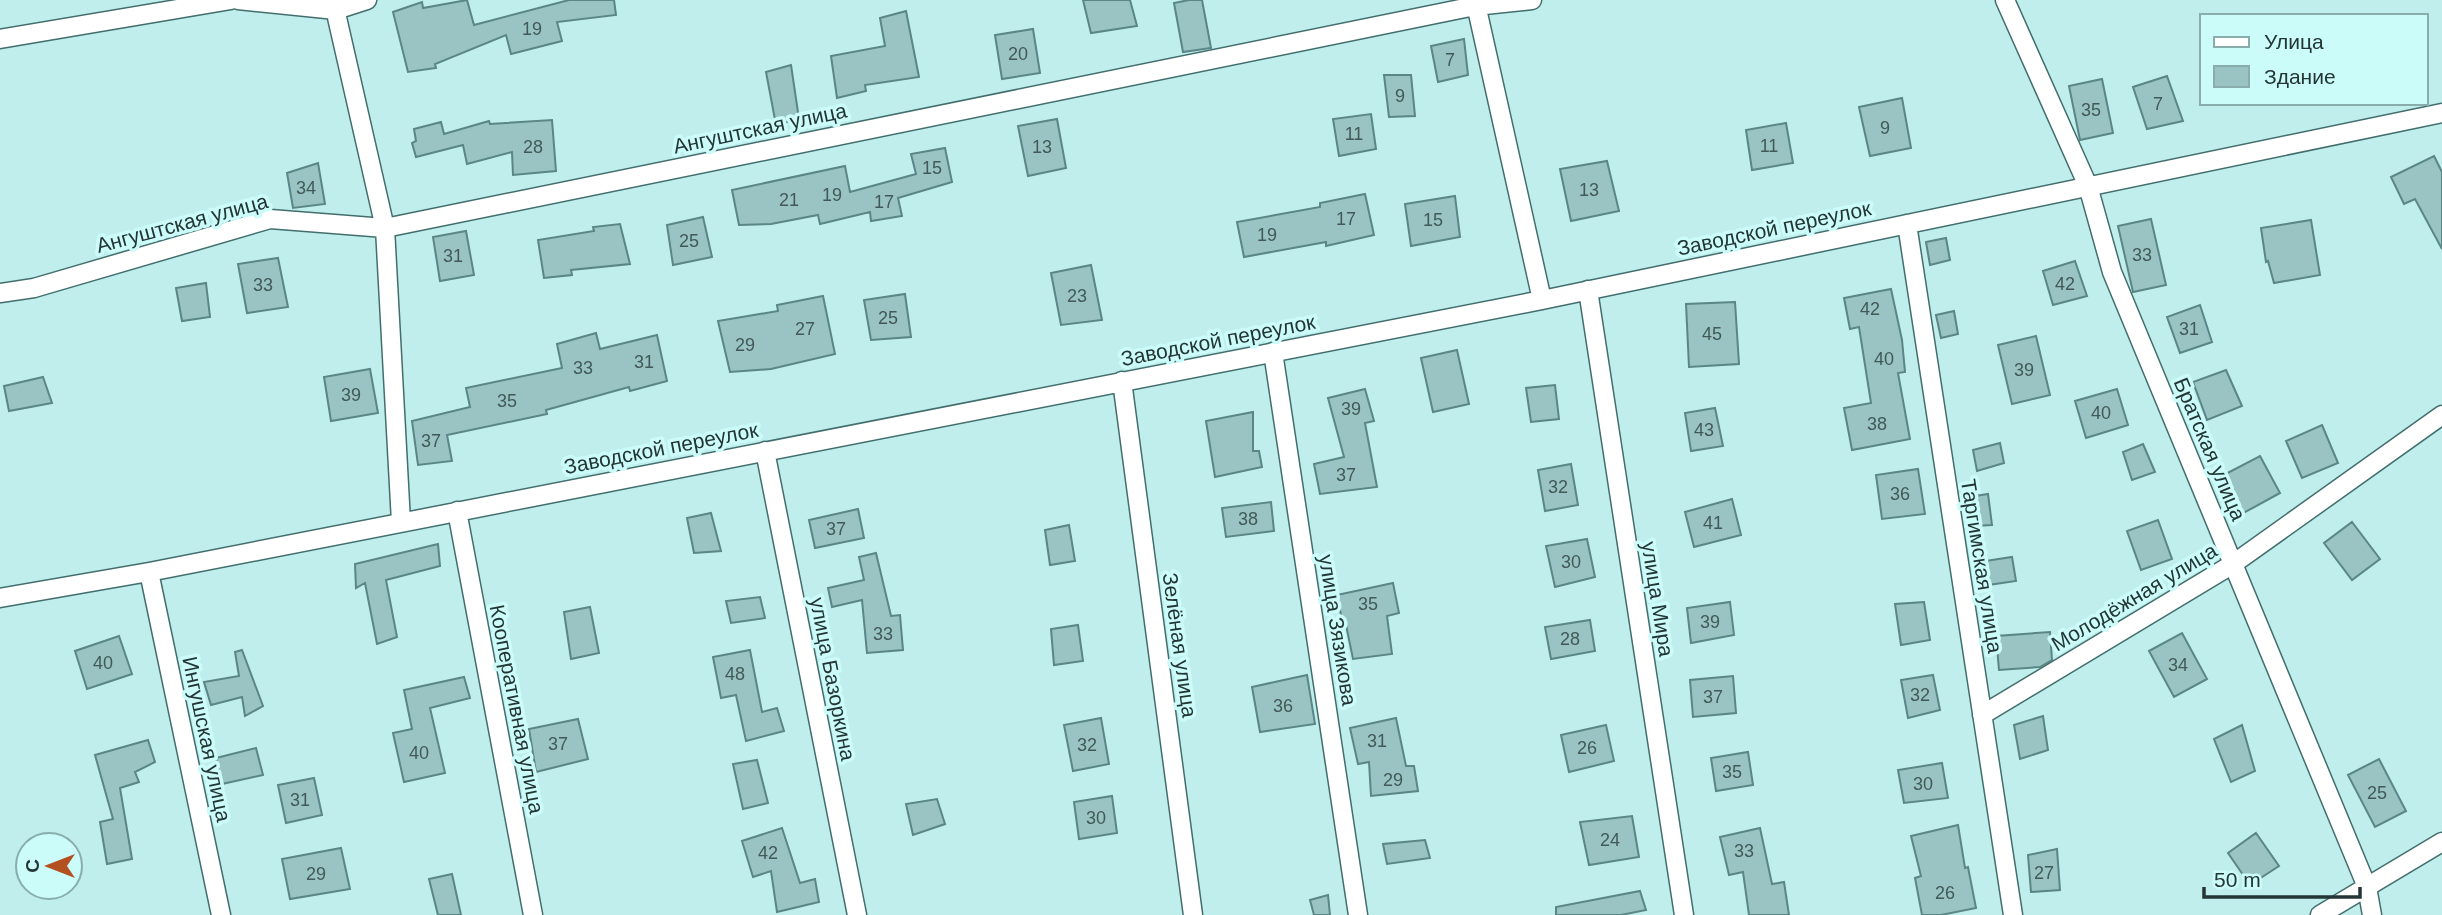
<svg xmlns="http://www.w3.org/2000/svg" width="2442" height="915" font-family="Arial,sans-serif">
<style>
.building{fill:#9ac4c3;stroke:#5a8685;stroke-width:2}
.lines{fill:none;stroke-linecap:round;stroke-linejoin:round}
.street-casing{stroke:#426e6d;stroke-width:21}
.street{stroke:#fff;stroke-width:18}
.labels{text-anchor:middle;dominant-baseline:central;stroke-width:7;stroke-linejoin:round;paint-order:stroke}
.number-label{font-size:18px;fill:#415a58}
.street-label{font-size:21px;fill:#233635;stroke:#ccfcfa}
</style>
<rect width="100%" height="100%" fill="#bfeeed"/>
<path class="building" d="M467,0L474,25L569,0H614L616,15L557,22L562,41L511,54L506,35L435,64L436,68L408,72L393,12L422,2L423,8Z
M1083,0H1130L1137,26L1091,33Z
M1189,0H1202L1211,48L1183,52L1174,3Z
M906,11L919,77L865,85L866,91L837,98L831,56L885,46L880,18Z
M1033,29L1040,73L1002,79L995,35Z
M1464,39L1468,75L1438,82L1431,46Z
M791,65L799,119L776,125L766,72Z
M1384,75H1411L1415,116L1389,117Z
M2167,76L2183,121L2147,129L2133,87Z
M2102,79L2113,133L2080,140L2069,86Z
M1902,98L1911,148L1870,156L1859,107Z
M1371,114L1376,149L1339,156L1333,119Z
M1057,119L1066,168L1028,176L1018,126Z
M552,120L556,171L513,175L512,152L467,164L463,145L416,157L412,143L416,141L414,129L441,122L444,134L489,121L490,124Z
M1786,123L1793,163L1752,170L1746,130Z
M945,148L952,182L898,198L902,216L871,221L870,212L820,224L818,215L771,224L739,225L732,190L845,166L850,192L916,174L911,154Z
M2434,156L2442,172V249L2415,199L2404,204L2391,177Z
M1607,161L1619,211L1571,221L1560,169Z
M318,163L325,204L293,208L287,173Z
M1365,194L1374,235L1326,246V242L1244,257L1237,222L1320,207V203Z
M1455,196L1460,237L1411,246L1405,204Z
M703,217L712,257L673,265L667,225Z
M2151,219L2166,285L2133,292L2118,226Z
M2311,220L2320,275L2274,283L2268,261L2266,262L2261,228Z
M620,224L630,264L571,270L572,275L544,278L538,240L594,231L593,227Z
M466,231L474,275L440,281L433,237Z
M1946,238L1950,260L1930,265L1926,242Z
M278,258L288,307L247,313L238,264Z
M2075,261L2087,296L2053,305L2043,271Z
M1091,265L1102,320L1061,325L1051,273Z
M206,283L210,317L182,321L176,288Z
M1891,289L1902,340L1905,372L1898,373L1910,439L1852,450L1844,408L1871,403L1859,327L1850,329L1844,298Z
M905,294L911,337L871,340L864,300Z
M823,296L835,354L771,369L730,372L718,321L778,311L777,305Z
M1735,302L1739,364L1689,367L1686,304Z
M2200,305L2212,342L2180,353L2167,317Z
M1954,311L1958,334L1941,338L1936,315Z
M596,333L600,349L657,335L667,381L630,391L629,387L546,410L547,414L447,435L452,461L418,465L412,421L470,407L466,388L562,368L557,344Z
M2036,336L2050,395L2012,404L1998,345Z
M1457,350L1469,404L1433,412L1421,358Z
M370,369L378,413L331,421L324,377Z
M2226,370L2242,406L2207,420L2193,382Z
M43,377L52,403L9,411L4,386Z
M1555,385L1559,419L1531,422L1526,388Z
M1365,389L1374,421L1365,423L1377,487L1320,494L1314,464L1344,457L1328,398Z
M2117,389L2128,425L2086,438L2075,401Z
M1715,408L1723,446L1691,451L1685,413Z
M1253,412V451H1259L1262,467L1215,477L1206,421Z
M2322,425L2338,463L2302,478L2286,441Z
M2000,443L2004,463L1977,471L1973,450Z
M2143,444L2155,472L2132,480L2123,452Z
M2260,456L2280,493L2238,516L2218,478Z
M1571,464L1578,505L1545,511L1538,470Z
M1918,469L1925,514L1882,519L1876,475Z
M1988,494L1992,525L1973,526L1969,497Z
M1732,499L1741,535L1694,547L1685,512Z
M1271,502L1274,531L1226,537L1222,508Z
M858,509L864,538L815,548L809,520Z
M711,513L721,551L694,553L687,518Z
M2158,520L2172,559L2141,570L2127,531Z
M2352,522L2380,559L2352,580L2324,543Z
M1069,525L1075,561L1050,565L1045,530Z
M1587,539L1595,577L1555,587L1546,546Z
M438,544L440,566L386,580L397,637L377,644L365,583L356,588L355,564Z
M876,553L891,616L900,615L903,650L867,653L862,600L832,607L828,588L864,580L859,557Z
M2012,557L2016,581L1988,585L1985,561Z
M1393,583L1399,613L1387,616L1392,654L1353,659L1346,625H1343L1337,595Z
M760,597L765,618L731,623L726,601Z
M1730,602L1734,635L1691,643L1687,608Z
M1924,602L1930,640L1901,645L1895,604Z
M590,607L599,653L571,659L564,612Z
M1590,620L1595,651L1551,659L1545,627Z
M1078,625L1083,661L1054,665L1051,629Z
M2050,632L2052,660L2040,667L1999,670L1996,636Z
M2182,633L2207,679L2174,697L2149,651Z
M119,636L132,674L87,689L75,651Z
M242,650L263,706L245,716L242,697L211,705L204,682L239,676L235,652Z
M750,650L762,712L777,708L784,731L746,741L736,695L721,698L713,657Z
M1307,675L1315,724L1260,732L1252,687Z
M1933,675L1940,710L1908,718L1901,680Z
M1733,676L1736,713L1693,717L1690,680Z
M464,677L470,698L430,708L445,773L404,782L393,733L412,729L404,690Z
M2043,716L2048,750L2020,759L2014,725Z
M1101,718L1109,764L1073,771L1064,725Z
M1396,718L1406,766H1414L1418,791L1371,796L1369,762L1358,764L1350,728Z
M578,719L588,759L536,772L529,729Z
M1606,725L1614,761L1569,772L1561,735Z
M2242,725L2255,771L2231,782L2214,739Z
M148,740L155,762L135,772L139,782L120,788L132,859L107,864L100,822L113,819L95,755Z
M256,748L263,775L222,784L216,758Z
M1748,752L1753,785L1716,791L1711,758Z
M2379,759L2406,811L2375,827L2348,775Z
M757,760L768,803L743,809L733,764Z
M1942,763L1948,798L1904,803L1898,770Z
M314,778L322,815L286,823L278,785Z
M1112,796L1117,833L1079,839L1074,802Z
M937,799L945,824L913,835L906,804Z
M1632,816L1639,857L1589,865L1580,822Z
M1958,825L1965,868L1968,867L1976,908L1941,915H1922L1915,878L1921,876L1911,836Z
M782,828L800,883L815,879L819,902L777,912L771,871L753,877L742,841Z
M1760,828L1772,884L1784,882L1789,915H1749L1743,872L1729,875L1720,837Z
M2256,833L2279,866L2250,885L2228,853Z
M1425,840L1430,858L1387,864L1383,844Z
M341,848L350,889L290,899L282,859Z
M2057,849L2060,890L2031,892L2028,855Z
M452,874L461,915H438L429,879Z
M1640,891L1646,910L1621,915H1556V907Z
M1328,895L1330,915H1314L1310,900Z"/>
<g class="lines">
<g class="street-casing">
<path id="street" d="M238,0L336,10L367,0
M333,0L385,228L401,522
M1475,0L1542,300
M2005,0L2088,186L2112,272L2367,887L2372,915
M0,39L231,0
M1907,224L2013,915
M1588,290L1684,915
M0,293L34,288L270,219L385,228L1475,6L1532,0
M1273,352L1358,915
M1122,381L1193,915
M765,451L857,915
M457,511L533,915
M149,572L221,915
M0,598L149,572L1542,300L2442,113
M1982,715L2233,564L2442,415
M2320,915L2442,842"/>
</g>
<use href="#street" class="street"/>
</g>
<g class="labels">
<g class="number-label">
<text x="532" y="29">19</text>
<text x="1018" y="54">20</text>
<text x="1450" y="60">7</text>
<text x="1400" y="96">9</text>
<text x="2158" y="104">7</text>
<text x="2091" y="110">35</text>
<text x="1885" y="128">9</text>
<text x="1354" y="134">11</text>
<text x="1769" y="146">11</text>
<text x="533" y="147">28</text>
<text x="1042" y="147">13</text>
<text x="932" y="168">15</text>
<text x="306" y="188">34</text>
<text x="1589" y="190">13</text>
<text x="832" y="195">19</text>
<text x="789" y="200">21</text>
<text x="884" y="202">17</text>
<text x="1346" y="219">17</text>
<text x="1433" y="220">15</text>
<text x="1267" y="235">19</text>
<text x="689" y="241">25</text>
<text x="2142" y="255">33</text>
<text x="453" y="256">31</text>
<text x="2065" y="284">42</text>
<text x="263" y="285">33</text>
<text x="1077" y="296">23</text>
<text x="1870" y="309">42</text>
<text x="888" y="318">25</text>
<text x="805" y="329">27</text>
<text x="2189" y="329">31</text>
<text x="1712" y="334">45</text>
<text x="745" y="345">29</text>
<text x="1884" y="359">40</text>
<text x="644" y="362">31</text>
<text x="583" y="368">33</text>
<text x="2024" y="370">39</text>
<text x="351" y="395">39</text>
<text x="507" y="401">35</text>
<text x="1351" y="409">39</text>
<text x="2101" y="413">40</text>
<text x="1877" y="424">38</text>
<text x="1704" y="430">43</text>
<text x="431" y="441">37</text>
<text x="1346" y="475">37</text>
<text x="1558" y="487">32</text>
<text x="1900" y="494">36</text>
<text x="1248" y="519">38</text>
<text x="1713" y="523">41</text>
<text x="836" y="529">37</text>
<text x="1571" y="562">30</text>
<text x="1368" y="604">35</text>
<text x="1710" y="622">39</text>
<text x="883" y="634">33</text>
<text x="1570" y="639">28</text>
<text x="103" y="663">40</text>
<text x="2178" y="665">34</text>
<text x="735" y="674">48</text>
<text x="1920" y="695">32</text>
<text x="1713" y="697">37</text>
<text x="1283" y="706">36</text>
<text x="1377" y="741">31</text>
<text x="558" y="744">37</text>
<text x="1087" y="745">32</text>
<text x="1587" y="748">26</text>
<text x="419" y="753">40</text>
<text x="1732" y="772">35</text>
<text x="1393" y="780">29</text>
<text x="1923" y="784">30</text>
<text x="2377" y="793">25</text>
<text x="300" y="800">31</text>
<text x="1096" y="818">30</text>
<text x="1610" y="840">24</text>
<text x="1744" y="851">33</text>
<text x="768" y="853">42</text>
<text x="2044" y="873">27</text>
<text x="316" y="874">29</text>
<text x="1945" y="893">26</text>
</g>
<g class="street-label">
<text transform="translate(760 128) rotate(-12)">Ангуштская улица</text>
<text transform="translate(182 223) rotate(-15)">Ангуштская улица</text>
<text transform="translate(1774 228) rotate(-12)">Заводской переулок</text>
<text transform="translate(1218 340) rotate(-11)">Заводской переулок</text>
<text transform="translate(661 448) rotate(-11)">Заводской переулок</text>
<text transform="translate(2210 449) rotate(67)">Братская улица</text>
<text transform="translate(1982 566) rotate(81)">Таргимская улица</text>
<text transform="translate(2134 597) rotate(-31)">Молодёжная улица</text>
<text transform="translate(1658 599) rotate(81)">улица Мира</text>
<text transform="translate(1338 630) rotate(81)">улица Зязикова</text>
<text transform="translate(1180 645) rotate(82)">Зелёная улица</text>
<text transform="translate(833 679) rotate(79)">улица Базоркина</text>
<text transform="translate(517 709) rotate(79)">Кооперативная улица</text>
<text transform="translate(207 739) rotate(78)">Ингушская улица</text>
</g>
</g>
<rect x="2200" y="14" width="228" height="91" fill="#ccfcfa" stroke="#88adab" stroke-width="2"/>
<rect x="2214" y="37" width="35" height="10" fill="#ffffff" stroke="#88adab" stroke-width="2"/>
<text x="2264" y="49" font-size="21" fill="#233635">Улица</text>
<rect x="2214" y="66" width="35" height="21" fill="#9ac4c3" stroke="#88adab" stroke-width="2"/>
<text x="2264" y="84" font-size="21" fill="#233635">Здание</text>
<g transform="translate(49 866) rotate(270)"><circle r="33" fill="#ccfcfa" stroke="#88adab" stroke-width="2"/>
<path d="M0-5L12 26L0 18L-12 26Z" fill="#b4501f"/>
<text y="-10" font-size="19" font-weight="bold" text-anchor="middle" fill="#233635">С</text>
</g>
<path d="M2204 887v10h156v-10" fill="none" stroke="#233635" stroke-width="3.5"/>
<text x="2214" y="887" font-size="21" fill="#233635" stroke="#ccfcfa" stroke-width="5" paint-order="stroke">50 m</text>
</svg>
